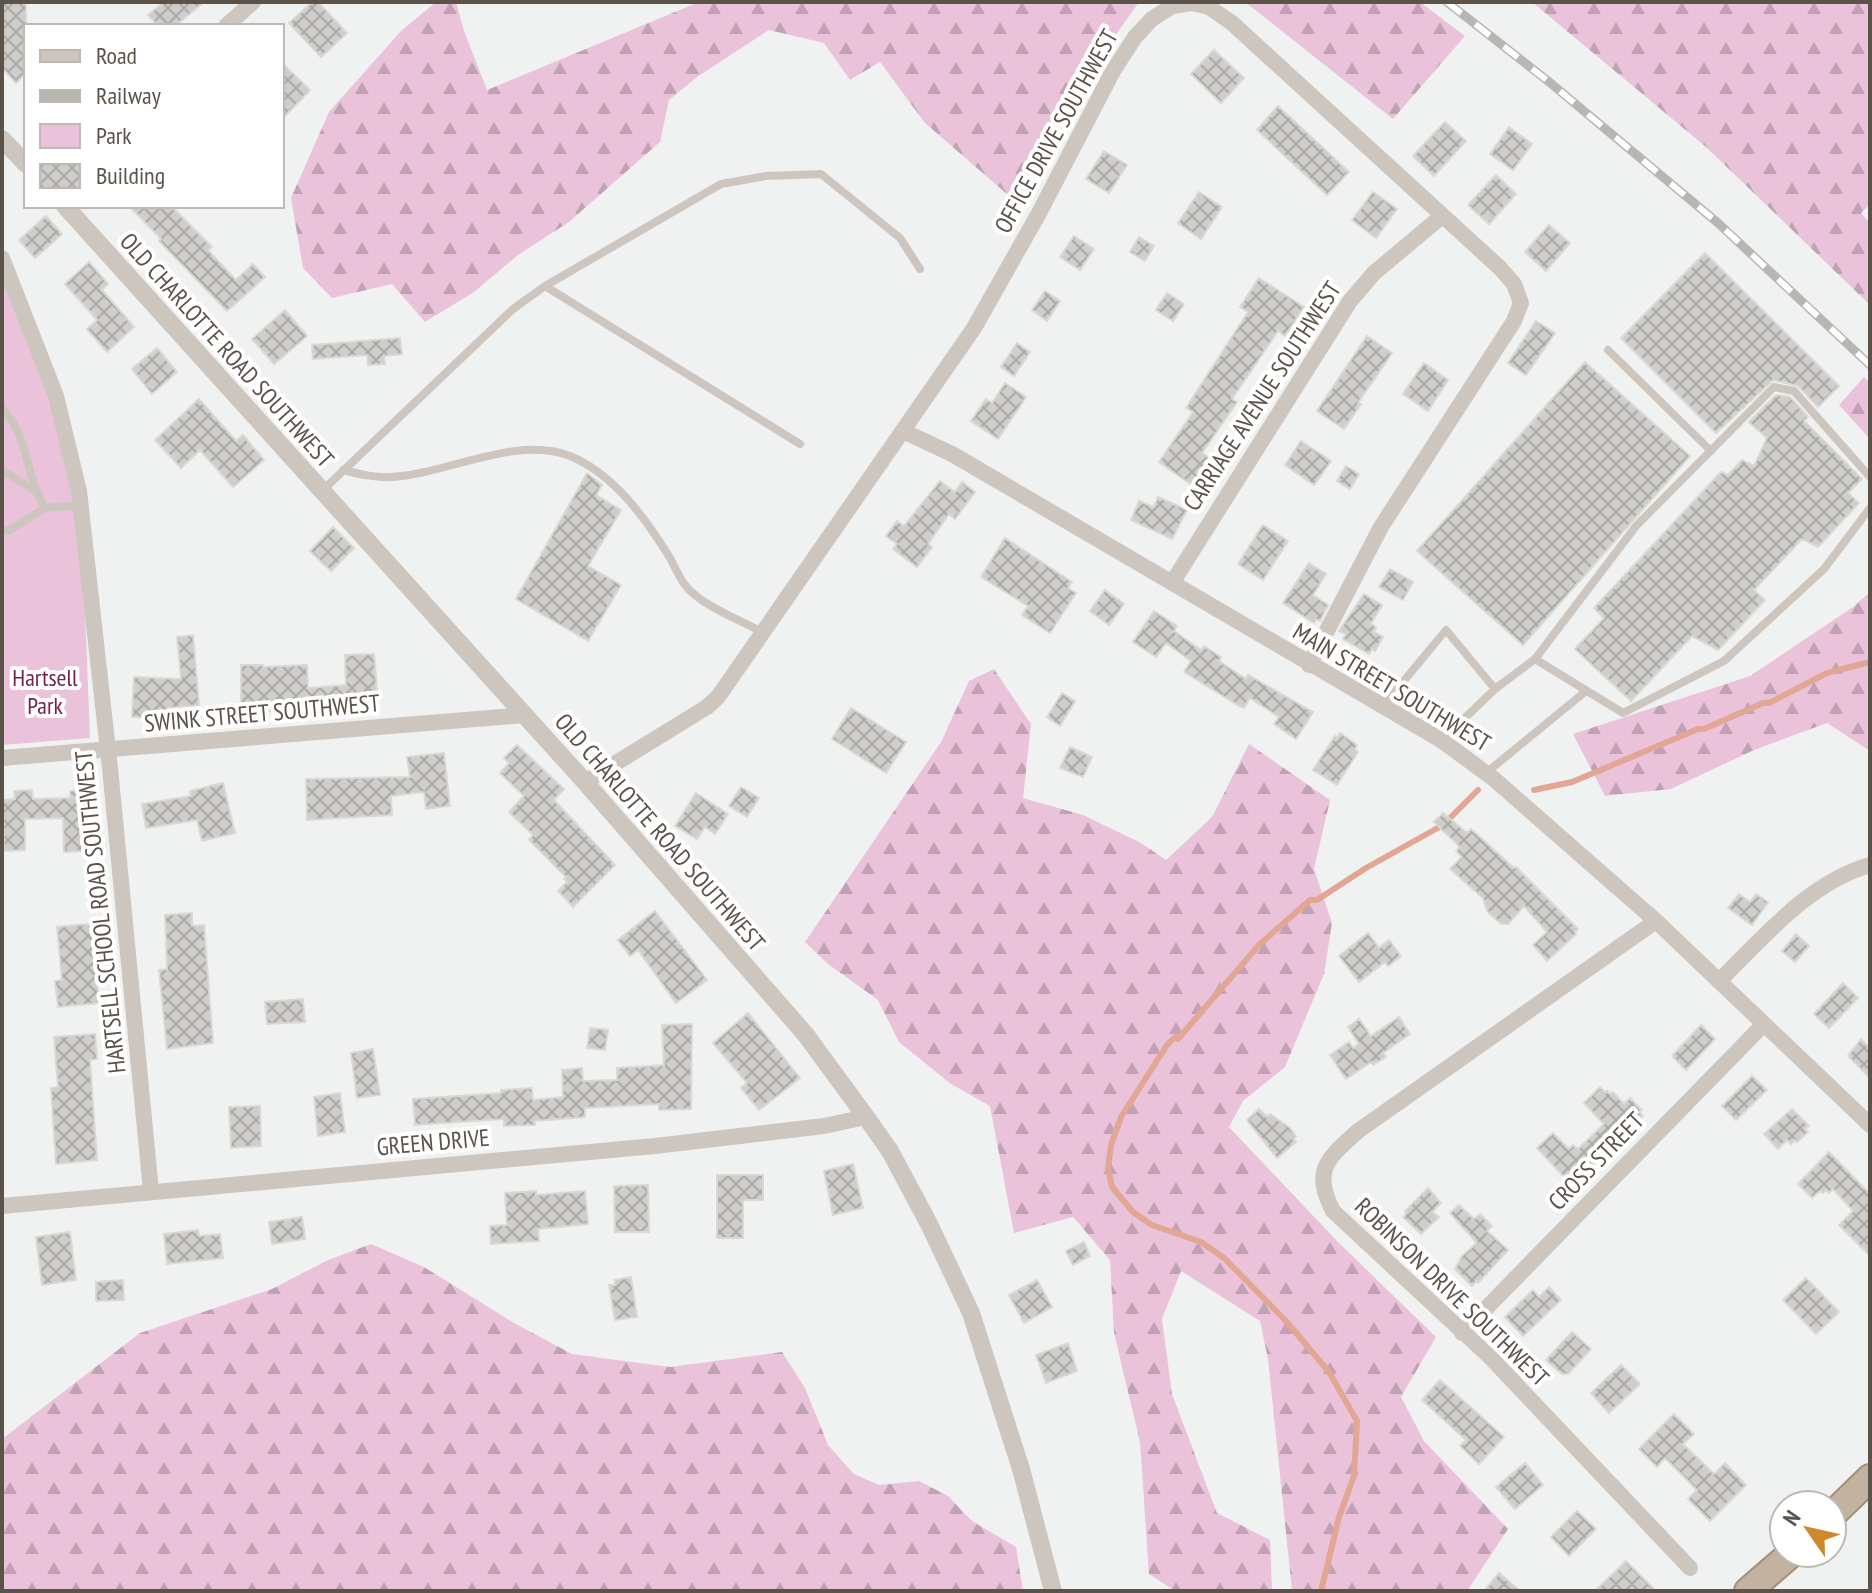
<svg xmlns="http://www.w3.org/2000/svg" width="1872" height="1593" font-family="'PT Sans Narrow',sans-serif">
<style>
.forest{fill:url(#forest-firs)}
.park{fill:#eac3db}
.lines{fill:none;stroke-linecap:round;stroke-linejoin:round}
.stream{stroke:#e2a695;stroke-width:6}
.building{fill:url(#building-cross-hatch);stroke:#dad8d4;stroke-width:2}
.trunk-casing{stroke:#a48f78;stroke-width:30}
.service{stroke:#cdc6bf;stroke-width:8}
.minor{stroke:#cdc6bf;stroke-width:16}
.tertiary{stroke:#cdc6bf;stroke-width:18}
.trunk{stroke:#c2b2a0;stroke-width:26}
.rail-casing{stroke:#b9b6b2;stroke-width:9}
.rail{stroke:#fff;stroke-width:6;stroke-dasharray:18;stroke-linecap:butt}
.labels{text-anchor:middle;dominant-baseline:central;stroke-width:8;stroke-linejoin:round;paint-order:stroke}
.street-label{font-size:24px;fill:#5b5249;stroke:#fff}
.park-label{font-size:24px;fill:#75224a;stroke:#fff}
</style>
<defs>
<pattern id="forest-firs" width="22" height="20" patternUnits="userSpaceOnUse" patternTransform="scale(2)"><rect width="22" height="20" fill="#eac3db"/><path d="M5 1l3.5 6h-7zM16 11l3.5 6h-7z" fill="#c1a1b4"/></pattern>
<pattern id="building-cross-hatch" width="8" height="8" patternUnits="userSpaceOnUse" patternTransform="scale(2)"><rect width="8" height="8" fill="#d0ceca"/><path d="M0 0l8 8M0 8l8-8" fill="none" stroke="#acaaa6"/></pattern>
</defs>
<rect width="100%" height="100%" fill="#f0f2f2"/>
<path class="forest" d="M436,2H456L464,31L487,90L699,2H1139L1070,100L1015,201L925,123L880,62L850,80L824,43L769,30L697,77L669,100L660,142L569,222L518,255L474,292L425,322L392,284L332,298L303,268L291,198L329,112L401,31Z
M1245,2H1420L1465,36L1393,119Z
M1532,2H1870V204L1861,213L1870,223V305L1706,147Z
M1864,377L1870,383V439L1839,405Z
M1870,592V751L1827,723L1754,750L1671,789L1605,796L1573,734L1750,676L1853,607Z
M994,669L1031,724L1023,798L1083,815L1141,843L1166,860L1212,817L1249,744L1330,800L1314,869L1332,923L1324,974L1285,1067L1243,1101L1229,1127L1337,1241L1436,1337L1401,1397L1424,1441L1508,1529L1467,1591H1292L1268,1359L1260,1321L1181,1271L1162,1319L1172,1394L1217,1513L1270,1540L1272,1591H1175L1149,1574L1140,1442L1114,1333L1110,1260L1073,1217L1014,1233L990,1106L951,1084L899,1042L878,1000L828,964L805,942L941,742L969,681Z
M371,1244L424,1267L514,1323L572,1354L670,1367L782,1352L805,1388L828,1445L854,1474L879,1485L919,1481L948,1496L972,1521L1016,1547L1023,1591H2V1439L140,1333L272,1289L328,1260Z"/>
<path class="park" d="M2,258L34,334L81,505L90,738L2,745Z"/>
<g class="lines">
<path class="stream" d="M1534,790L1572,782L1698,729H1704L1763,703H1769L1827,673L1870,662
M1321,1591L1339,1517L1354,1476L1357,1421L1329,1372L1286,1321L1224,1258L1201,1242L1152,1225L1133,1212L1112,1187L1108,1169L1111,1145L1121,1117L1167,1045L1176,1036L1178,1039L1259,945L1310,900H1317L1366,868L1443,825L1478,790"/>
</g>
<path class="building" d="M2,2H26V73L16,83L2,68Z
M164,2H204L175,26H158L148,15Z
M312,2H318L347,33L321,57L289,23Z
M1214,50L1244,78L1221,103L1191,74Z
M282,63L310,90L282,119Z
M1278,106L1349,172L1327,195L1257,130Z
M1445,122L1466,141L1434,176L1413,156Z
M1509,127L1532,144L1513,170L1490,154Z
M1104,151L1127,165L1109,193L1086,179Z
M1496,175L1516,194L1489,224L1468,205Z
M1199,192L1222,207L1201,239L1178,223Z
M1373,192L1397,209L1376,238L1352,220Z
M129,206H171L212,247L208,250L236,280L253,264L265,277L227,311L159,241L161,239Z
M46,216L62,234L35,258L19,240Z
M1549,225L1570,243L1546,271L1525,252Z
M1074,236L1094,249L1080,270L1060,257Z
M1139,237L1154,246L1145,261L1130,252Z
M1705,253L1839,386L1818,407L1798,386L1773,380L1716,433L1621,338Z
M89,262L108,284L102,290L134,327L107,352L87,329L97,320L65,284Z
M1259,278L1304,307L1285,336L1278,331L1232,399L1237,402L1202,453L1217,463L1199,490L1159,462L1193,412L1186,408L1248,312L1240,307Z
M1045,291L1060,301L1047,321L1032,310Z
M1167,293L1184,304L1173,321L1156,310Z
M285,310L307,336L274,364L252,339Z
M1536,321L1555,333L1526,375L1508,363Z
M1367,336L1392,353L1358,403L1361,404L1344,429L1317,411Z
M400,338L402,354L384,356L385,364L368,365L367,355L313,359L312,345Z
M1017,343L1030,352L1014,376L1001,367Z
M157,348L177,372L152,394L132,369Z
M1585,362L1690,456L1523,645L1417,551Z
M1424,363L1448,380L1428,411L1403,394Z
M1005,383L1026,397L998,439L971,421L986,399L992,403Z
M1776,395L1790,397L1808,417L1804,421L1862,479L1848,493L1859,503L1818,547L1802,539L1754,590L1765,600L1718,650L1692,636L1631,701L1575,649L1604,618L1594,608L1721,472L1728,475L1742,460L1754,466L1767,438L1749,422Z
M199,399L236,441L243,435L264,460L233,487L200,450L181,468L155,440Z
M1301,441L1331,461L1314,485L1285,465Z
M1346,466L1359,474L1350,489L1337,481Z
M587,473L602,485L596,495L621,510L588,566L621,585L588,641L516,599Z
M940,481L955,492L962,482L975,492L955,519L949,514L928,544L932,547L917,567L893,549L897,544L886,536L897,521L904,526Z
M1158,497L1187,510L1172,539L1131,520L1139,501L1154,507Z
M1263,525L1288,541L1263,580L1238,564Z
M333,527L354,548L331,571L310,551Z
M1005,538L1072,582L1068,588L1076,593L1050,633L1022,615L1028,606L981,577Z
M1309,563L1326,574L1313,595L1328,605L1320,621L1316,619L1314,623L1283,603Z
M1390,569L1413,582L1403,600L1379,587Z
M1105,590L1124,604L1109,625L1090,611Z
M1364,594L1382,605L1371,624L1376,627L1374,632L1383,637L1375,651L1372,649L1369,654L1343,639L1346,634L1339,631Z
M1154,611L1177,626L1174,631L1201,650L1204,646L1221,657L1219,661L1246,679L1248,675L1313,712L1296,739L1274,724L1279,717L1250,698L1244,708L1241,707L1184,672L1191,661L1166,643L1156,657L1133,642Z
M193,635L199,705L169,708L168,718L132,717L134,677L181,679L177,637Z
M374,654L378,702L275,706V711H241V665H263V667L307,665L308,688L346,685L345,655Z
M1062,693L1075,701L1060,726L1047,717Z
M851,708L906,742L886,773L832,739Z
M1340,733L1357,745L1355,749L1358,752L1337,785L1313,770L1335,736L1337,738Z
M517,745L564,789L554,800L615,865L573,907L558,891L567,882L564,879L566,877L529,840L533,835L509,812L524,796L500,773L509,763L504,758Z
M1070,747L1092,757L1083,777L1060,768Z
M444,753L450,806L426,809L424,792L391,796L392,815L307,820L306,779L410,777L407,757Z
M223,783L235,833L202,841L197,820L146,828L142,804L191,796L190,791Z
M741,787L759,798L747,817L729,806Z
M95,789L97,824L81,825L82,851L64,852L63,818L25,819V850L4,851L3,800L15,799L14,791L32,790L33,799L70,798V791Z
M696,793L728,814L715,834L705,827L697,839L675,826Z
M1443,813L1467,833L1471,829L1514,868L1516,867L1578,929L1575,932L1576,934L1547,961L1533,945L1547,932L1524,906L1508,924H1501L1487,911L1483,898L1450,869L1462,857L1456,851L1460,847L1434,822Z
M1739,894L1750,902L1756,894L1768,902L1752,925L1728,908Z
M655,911L707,980L676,1003L638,950L630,956L618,940Z
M192,913V926L204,925L213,1043L167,1049L159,970L167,969L165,915Z
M98,923L100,949H94L99,1003L58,1007L55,981L62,980L57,927Z
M1368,933L1379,948L1389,940L1401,956L1388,966L1385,962L1359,982L1339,956Z
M1796,934L1809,946L1795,962L1782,951Z
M1843,983L1858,998L1829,1028L1814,1014Z
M303,999L305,1022L267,1024L265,1002Z
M748,1013L800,1078L759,1110L741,1088L747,1083L713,1043Z
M1399,1017L1410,1034L1383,1053L1386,1057L1373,1065L1371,1062L1346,1079L1330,1055L1349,1042L1353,1048L1359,1044L1348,1027L1359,1019L1371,1036Z
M692,1024L691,1109L659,1110V1104L585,1108V1117L535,1121V1125L504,1126V1119L415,1125L413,1099L501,1093V1090L532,1088L533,1100L563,1097L562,1070L582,1068L583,1081L617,1080V1068L664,1065L662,1025Z
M1701,1025L1715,1039L1686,1070L1672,1056Z
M590,1028L608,1030L605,1050L587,1048Z
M95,1034L97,1059L90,1060L97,1160L56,1164L51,1088L58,1087L54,1037Z
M1861,1039L1870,1048V1078L1848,1056Z
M373,1049L380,1095L357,1098L351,1053Z
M1752,1076L1767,1090L1736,1120L1722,1106Z
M1600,1087L1605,1093L1607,1091L1610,1094L1613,1092L1624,1104L1630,1098L1642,1110L1639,1112L1643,1116L1621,1137L1617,1133L1595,1154L1597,1161L1575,1182L1572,1179L1569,1182L1537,1148L1553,1133L1569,1149L1573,1145L1578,1149L1604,1124L1584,1103Z
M340,1093L345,1132L318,1136L314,1097Z
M260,1106L261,1146L231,1148L229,1107Z
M1259,1109L1267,1117L1270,1114L1290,1128L1296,1137L1293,1139L1296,1142L1277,1158L1247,1120Z
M1792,1109L1809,1126L1805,1129L1808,1132L1797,1142L1795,1140L1791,1144L1787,1140L1778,1149L1764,1134Z
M1829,1152L1870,1194V1256L1839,1225L1853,1211L1833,1189L1829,1193L1826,1190L1823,1193L1820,1191L1812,1198L1798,1184Z
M853,1164L863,1208L833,1215L824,1171Z
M717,1175H763V1200H743V1238H717Z
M648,1185L649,1232H615L614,1186Z
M1428,1188L1441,1203L1432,1212L1439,1217L1421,1234L1403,1217L1407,1213L1405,1211Z
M536,1191V1195L585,1191L588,1224L538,1229L539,1241L491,1244L490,1226L507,1225L505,1193Z
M1459,1205L1474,1219L1480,1214L1492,1226L1487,1231L1508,1250L1478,1283L1476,1281L1472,1286L1455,1269L1462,1256L1477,1243L1450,1213Z
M302,1217L305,1239L272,1244L269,1222Z
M198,1230L199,1236L220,1234L223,1258L167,1264L164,1234Z
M70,1232L76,1280L42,1285L36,1237Z
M1084,1242L1090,1256L1073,1265L1066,1251Z
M631,1277L637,1317L615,1320L609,1285H615V1280Z
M1806,1278L1839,1312L1816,1334L1783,1300Z
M123,1280L124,1300L96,1301V1282Z
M1037,1280L1052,1307L1024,1323L1009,1295Z
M1549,1287L1561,1300L1523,1336L1505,1317L1533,1290L1539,1297Z
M1572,1332L1591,1349L1568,1374H1562L1546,1360Z
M1068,1343L1077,1371L1046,1383L1036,1355Z
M1621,1365L1640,1384L1609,1413L1591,1393Z
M1440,1380L1504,1437L1479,1464L1460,1446L1466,1440L1422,1400Z
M1674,1414L1694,1434L1683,1444L1714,1474L1725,1463L1746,1485L1710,1521L1688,1499L1697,1490L1665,1458L1657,1467L1639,1449Z
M1525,1463L1543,1485L1515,1509L1496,1487Z
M1577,1511L1596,1529L1569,1556L1551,1537Z
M1626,1561L1656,1591H1595Z
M1499,1573L1520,1591H1484Z"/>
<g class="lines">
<g class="trunk-casing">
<path id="trunk" d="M1832,1515L1870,1478
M1748,1591L1792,1553"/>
</g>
<path class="service" d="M545,286L800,444
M1608,350L1711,451
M2,408C29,436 25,476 45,508
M2,470L35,491
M343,470C359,474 375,478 391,477C448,474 515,435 570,456C614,474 646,519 670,558C675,567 679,577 685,585C700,605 740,620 762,632
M323,490L513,309L545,286L721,184L766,176L821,174L900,238L920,269
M2,531H8L45,508L81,505
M1535,659L1623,713L1724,661L1824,569L1870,508
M1383,706L1446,630L1495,689L1535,659L1636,526L1774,387L1794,391L1870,477
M1442,740L1495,689
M1486,773L1586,691"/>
<path class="minor" d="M226,26L253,2
M2,258L56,396L79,491L110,768L151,1191
M903,431L952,454L1441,740L1494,779L1656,921L1870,1125
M1172,583L1350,301L1374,273L1442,216
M2,758L525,715
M585,782L707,707L718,697L974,328L1039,213L1113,71L1135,37L1152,19L1172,6L1192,3L1209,7L1232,23L1500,268L1514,284L1521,303L1514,321L1381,527L1309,665
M1656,921L1358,1131C1327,1159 1312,1170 1333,1211L1490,1357L1690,1568
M1719,981C1764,937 1808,883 1870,865
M2,1206L655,1146L824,1126L866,1117
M1462,1333L1764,1024"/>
<path class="tertiary" d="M2,139L26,164
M65,206L585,782L806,1035L866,1117L890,1151L929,1224L971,1313L1021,1469L1053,1591"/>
<use href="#trunk" class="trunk"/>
<g class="rail-casing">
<path id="rail" d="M1447,2L1548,81L1718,223L1870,365"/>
</g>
<use href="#rail" class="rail"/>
</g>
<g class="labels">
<g class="street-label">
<text transform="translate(1056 131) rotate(-61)">OFFICE DRIVE SOUTHWEST</text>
<text transform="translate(227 350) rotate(48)">OLD CHARLOTTE ROAD SOUTHWEST</text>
<text transform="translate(1262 396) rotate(-57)">CARRIAGE AVENUE SOUTHWEST</text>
<text transform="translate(1392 687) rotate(31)">MAIN STREET SOUTHWEST</text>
<text transform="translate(262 713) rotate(-5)">SWINK STREET SOUTHWEST</text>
<text transform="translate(660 832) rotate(49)">OLD CHARLOTTE ROAD SOUTHWEST</text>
<text transform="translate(100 912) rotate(-96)">HARTSELL SCHOOL ROAD SOUTHWEST</text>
<text transform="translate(433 1142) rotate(-5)">GREEN DRIVE</text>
<text transform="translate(1596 1161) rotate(-46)">CROSS STREET</text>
<text transform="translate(1452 1292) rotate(44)">ROBINSON DRIVE SOUTHWEST</text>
</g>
<g class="park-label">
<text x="45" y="677">Hartsell<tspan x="45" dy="28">Park</tspan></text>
</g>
</g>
<rect width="1872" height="1593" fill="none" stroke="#5b5249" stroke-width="8"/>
<rect x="24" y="24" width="260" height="184" fill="#ffffff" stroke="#bdbab6" stroke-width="2"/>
<rect x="40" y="50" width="40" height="12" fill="#cdc6bf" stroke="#bdbab6" stroke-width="2"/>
<text x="96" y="64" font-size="24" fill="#5b5249">Road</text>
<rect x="40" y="90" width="40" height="12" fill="#b9b6b2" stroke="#bdbab6" stroke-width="2"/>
<text x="96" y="104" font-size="24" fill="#5b5249">Railway</text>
<rect x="40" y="124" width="40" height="24" fill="#eac3db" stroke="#bdbab6" stroke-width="2"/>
<text x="96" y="144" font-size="24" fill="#5b5249">Park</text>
<rect x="40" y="164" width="40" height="24" fill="url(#building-cross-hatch)" stroke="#bdbab6" stroke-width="2"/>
<text x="96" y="184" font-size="24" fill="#5b5249">Building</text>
<g transform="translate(1808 1529) rotate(304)"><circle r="38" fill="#ffffff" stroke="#bdbab6" stroke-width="2"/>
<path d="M0-6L14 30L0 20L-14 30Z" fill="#ce892d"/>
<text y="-12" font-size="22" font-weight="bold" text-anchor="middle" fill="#5b5249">N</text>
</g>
</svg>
